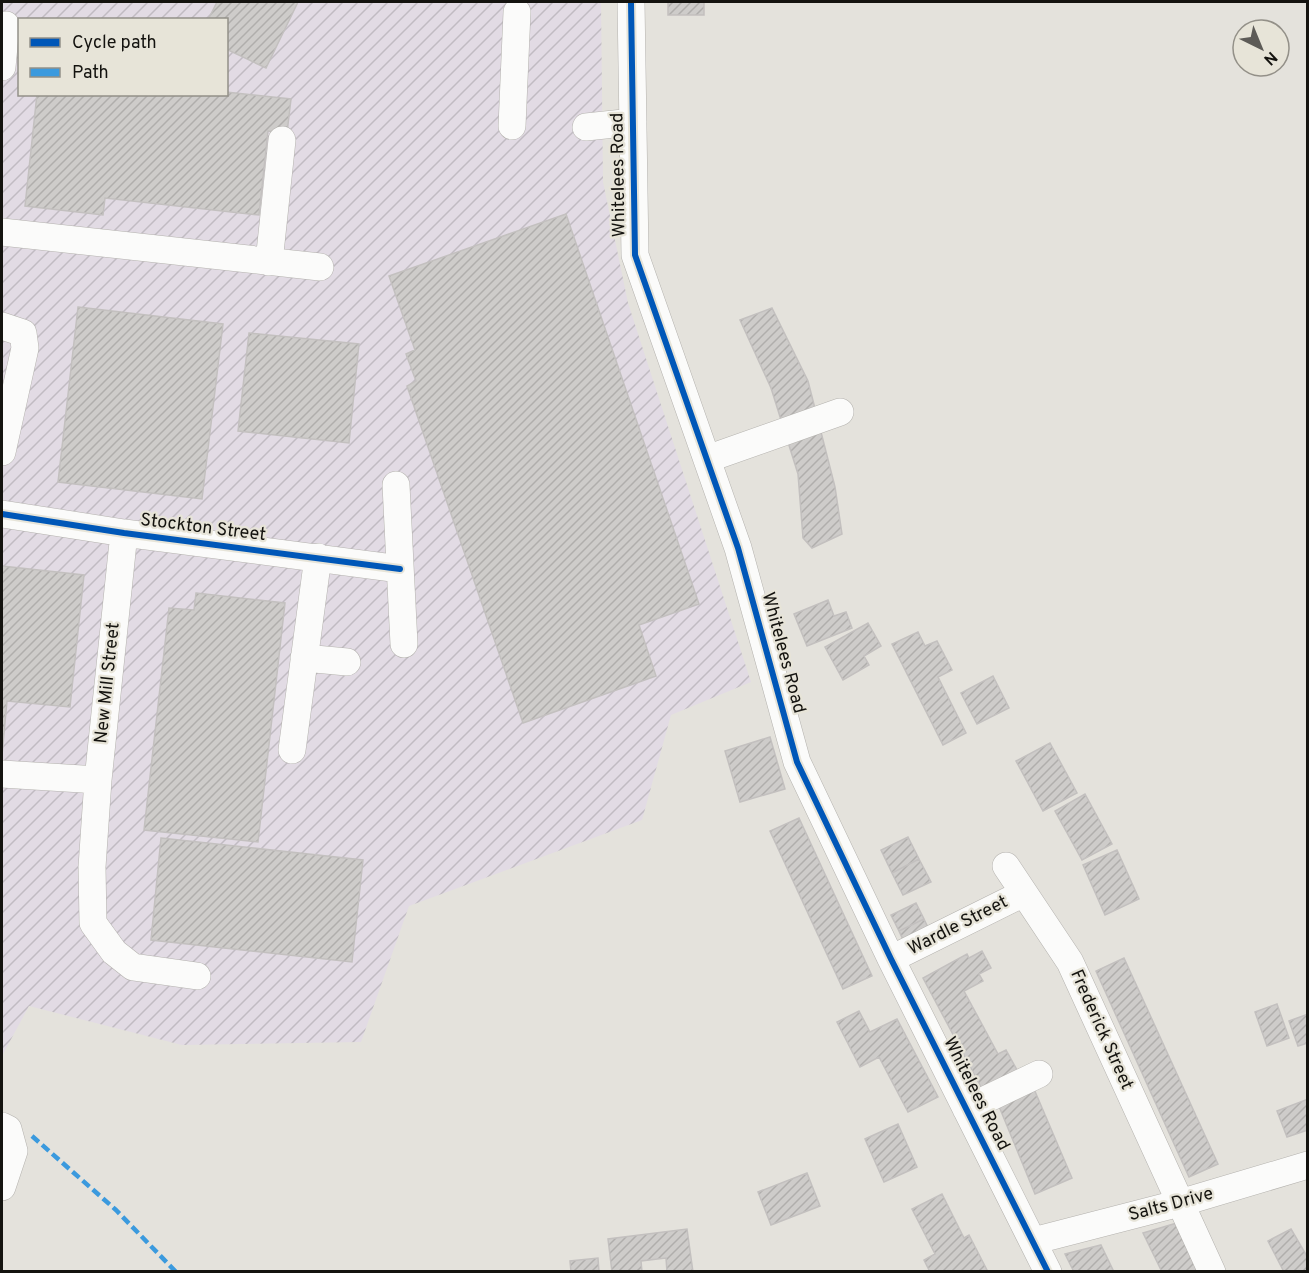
<svg xmlns="http://www.w3.org/2000/svg" width="1309" height="1273" font-family="Overpass,sans-serif">
<style>
.industrial{fill:url(#industrial-furrows);fill-rule:evenodd}
.building{fill:url(#building-hatch);stroke:#c3c0bf;stroke-width:1.5}
.lines{fill:none;stroke-linecap:round;stroke-linejoin:round}
.minor-casing{stroke:#b4b2ae;stroke-width:28}
.minor{stroke:#fbfbfa;stroke-width:27}
.quiet{stroke:#3b9ade;stroke-width:4.5;stroke-dasharray:9 4.5;stroke-linecap:butt}
.cycleway-casing{stroke:#e7e4d8;stroke-width:10}
.cycleway{stroke:#0057b8;stroke-width:6}
.labels{text-anchor:middle;dominant-baseline:central;stroke-width:4.5;stroke-linejoin:round;paint-order:stroke}
.street-label{font-size:18px;fill:#14130f;stroke:#e7e4d8}
</style>
<defs>
<pattern id="industrial-furrows" width="10" height="10" patternUnits="userSpaceOnUse" patternTransform="scale(1.5)"><rect width="10" height="10" fill="#e2dbe4"/><path d="M-1 1l2-2M0 10L10 0M9 11l2-2" fill="none" stroke="#c1bbc2"/></pattern>
<pattern id="building-hatch" width="6" height="6" patternUnits="userSpaceOnUse" patternTransform="scale(1.5)"><rect width="6" height="6" fill="#ceccca"/><path d="M-1 1l2-2M0 6l6-6M5 7l2-2" fill="none" stroke="#b0aeac"/></pattern>
</defs>
<rect width="100%" height="100%" fill="#e4e2dc"/>
<path class="industrial" d="M2,2H601L603,182L628,303L751,682L671,715L642,820L409,906L361,1042L182,1045L29,1006L2,1056ZM20,20H226V94H20Z"/>
<path class="building" d="M217,2H298L266,68L226,49V20H208Z
M668,2H704V15H668Z
M226,92L291,99L287,133L268,131L259,215L105,198L103,215L25,206L37,94H226Z
M566,214L699,604L639,625L656,676L523,723L407,386L416,381L406,354L415,350L389,276Z
M78,307L223,324L202,499L58,482Z
M772,308L808,381L835,487L842,534L812,548L803,538L798,474L771,388L740,320Z
M249,333L359,344L349,443L238,431Z
M2,566L84,575L70,707L7,701L2,755Z
M196,593L285,603L258,842L144,830L169,608L194,610Z
M828,600L834,616L846,612L852,628L807,646L794,614Z
M868,623L881,646L864,656L869,665L843,680L825,647Z
M918,632L925,646L937,641L952,670L938,677L966,733L943,745L892,644Z
M993,676L1009,708L977,724L961,693Z
M770,737L785,789L740,802L725,751Z
M1050,743L1077,793L1043,811L1016,761Z
M1085,794L1112,844L1082,860L1055,811Z
M799,818L872,976L843,989L770,831Z
M908,837L919,859L892,873L881,850Z
M161,838L363,860L352,962L151,940Z
M1117,850L1139,899L1105,915L1083,865Z
M919,859L931,882L903,895L892,873Z
M916,903L924,919L899,931L891,915Z
M924,919L931,934L906,946L899,931Z
M982,951L991,968L979,974L983,981L964,991L998,1054L1006,1050L1017,1070L982,1089L923,978L967,954L969,958Z
M1124,958L1218,1164L1189,1177L1096,971Z
M1277,1004L1289,1038L1267,1046L1255,1012Z
M859,1011L870,1032L897,1019L938,1097L908,1112L879,1057L860,1067L837,1022Z
M1308,1014V1043L1298,1046L1289,1021Z
M1034,1089L1072,1178L1035,1194L998,1104Z
M1308,1099V1130L1287,1137L1277,1111Z
M898,1124L917,1167L884,1182L865,1139Z
M807,1173L820,1206L771,1225L758,1192Z
M942,1194L964,1238L969,1235L988,1272H930L924,1260L935,1254L912,1209Z
M1177,1223L1201,1272H1162L1143,1233Z
M687,1229L693,1272H667L666,1258L641,1261L642,1272H612L608,1239Z
M1291,1229L1308,1258V1272H1284L1268,1241Z
M1101,1245L1114,1272H1074L1065,1254Z
M598,1258L599,1272H571L570,1261Z"/>
<g class="lines">
<g class="minor-casing">
<path id="minor" d="M631,2L635,255L738,548L797,762L891,959L1048,1272
M2,67L6,25
M512,126L517,12
M586,127L633,122
M2,232L320,267
M269,262L282,140
M2,326L23,333L25,348L2,452
M707,459L840,412
M396,485L404,644
M2,514L124,533L400,569
M124,533L98,780L92,867L93,923L114,952L133,967L197,976
M304,658L347,662
M292,750L318,557
M2,774L98,780
M1006,866L1070,962L1212,1272
M891,959L1024,893
M966,1109L1039,1074
M2,1126L8,1129L14,1151L2,1187
M1033,1241L1180,1203L1308,1165"/>
</g>
<use href="#minor" class="minor"/>
<path class="quiet" d="M32,1136L116,1210L176,1272"/>
<g class="cycleway-casing">
<path id="cycleway" d="M631,2L635,255L738,548L797,762L891,959L1048,1272
M2,514L124,533L400,569"/>
</g>
<use href="#cycleway" class="cycleway"/>
</g>
<g class="labels">
<g class="street-label">
<text transform="translate(619 175) rotate(-91)">Whitelees Road</text>
<text transform="translate(203 528) rotate(7)">Stockton Street</text>
<text transform="translate(783 653) rotate(75)">Whitelees Road</text>
<text transform="translate(108 683) rotate(-84)">New Mill Street</text>
<text transform="translate(958 926) rotate(-27)">Wardle Street</text>
<text transform="translate(1101 1030) rotate(66)">Frederick Street</text>
<text transform="translate(976 1094) rotate(63)">Whitelees Road</text>
<text transform="translate(1171 1205) rotate(-15)">Salts Drive</text>
</g>
</g>
<rect width="1309" height="1273" fill="none" stroke="#14130f" stroke-width="6"/>
<rect x="18" y="18" width="210" height="78" fill="#e7e4d8" stroke="#939088" stroke-width="1.5"/>
<rect x="30" y="38" width="30" height="9" fill="#0057b8" stroke="#939088" stroke-width="1.5"/>
<text x="72" y="48" font-size="18" fill="#14130f">Cycle path</text>
<rect x="30" y="68" width="30" height="9" fill="#3b9ade" stroke="#939088" stroke-width="1.5"/>
<text x="72" y="78" font-size="18" fill="#14130f">Path</text>
<g transform="translate(1261 48) rotate(137)"><circle r="28" fill="#e7e4d8" stroke="#939088" stroke-width="1.5"/>
<path d="M0-4.5L10 22L0 15L-10 22Z" fill="#5d5b57"/>
<text y="-9" font-size="16" font-weight="bold" text-anchor="middle" fill="#14130f">N</text>
</g>
</svg>
